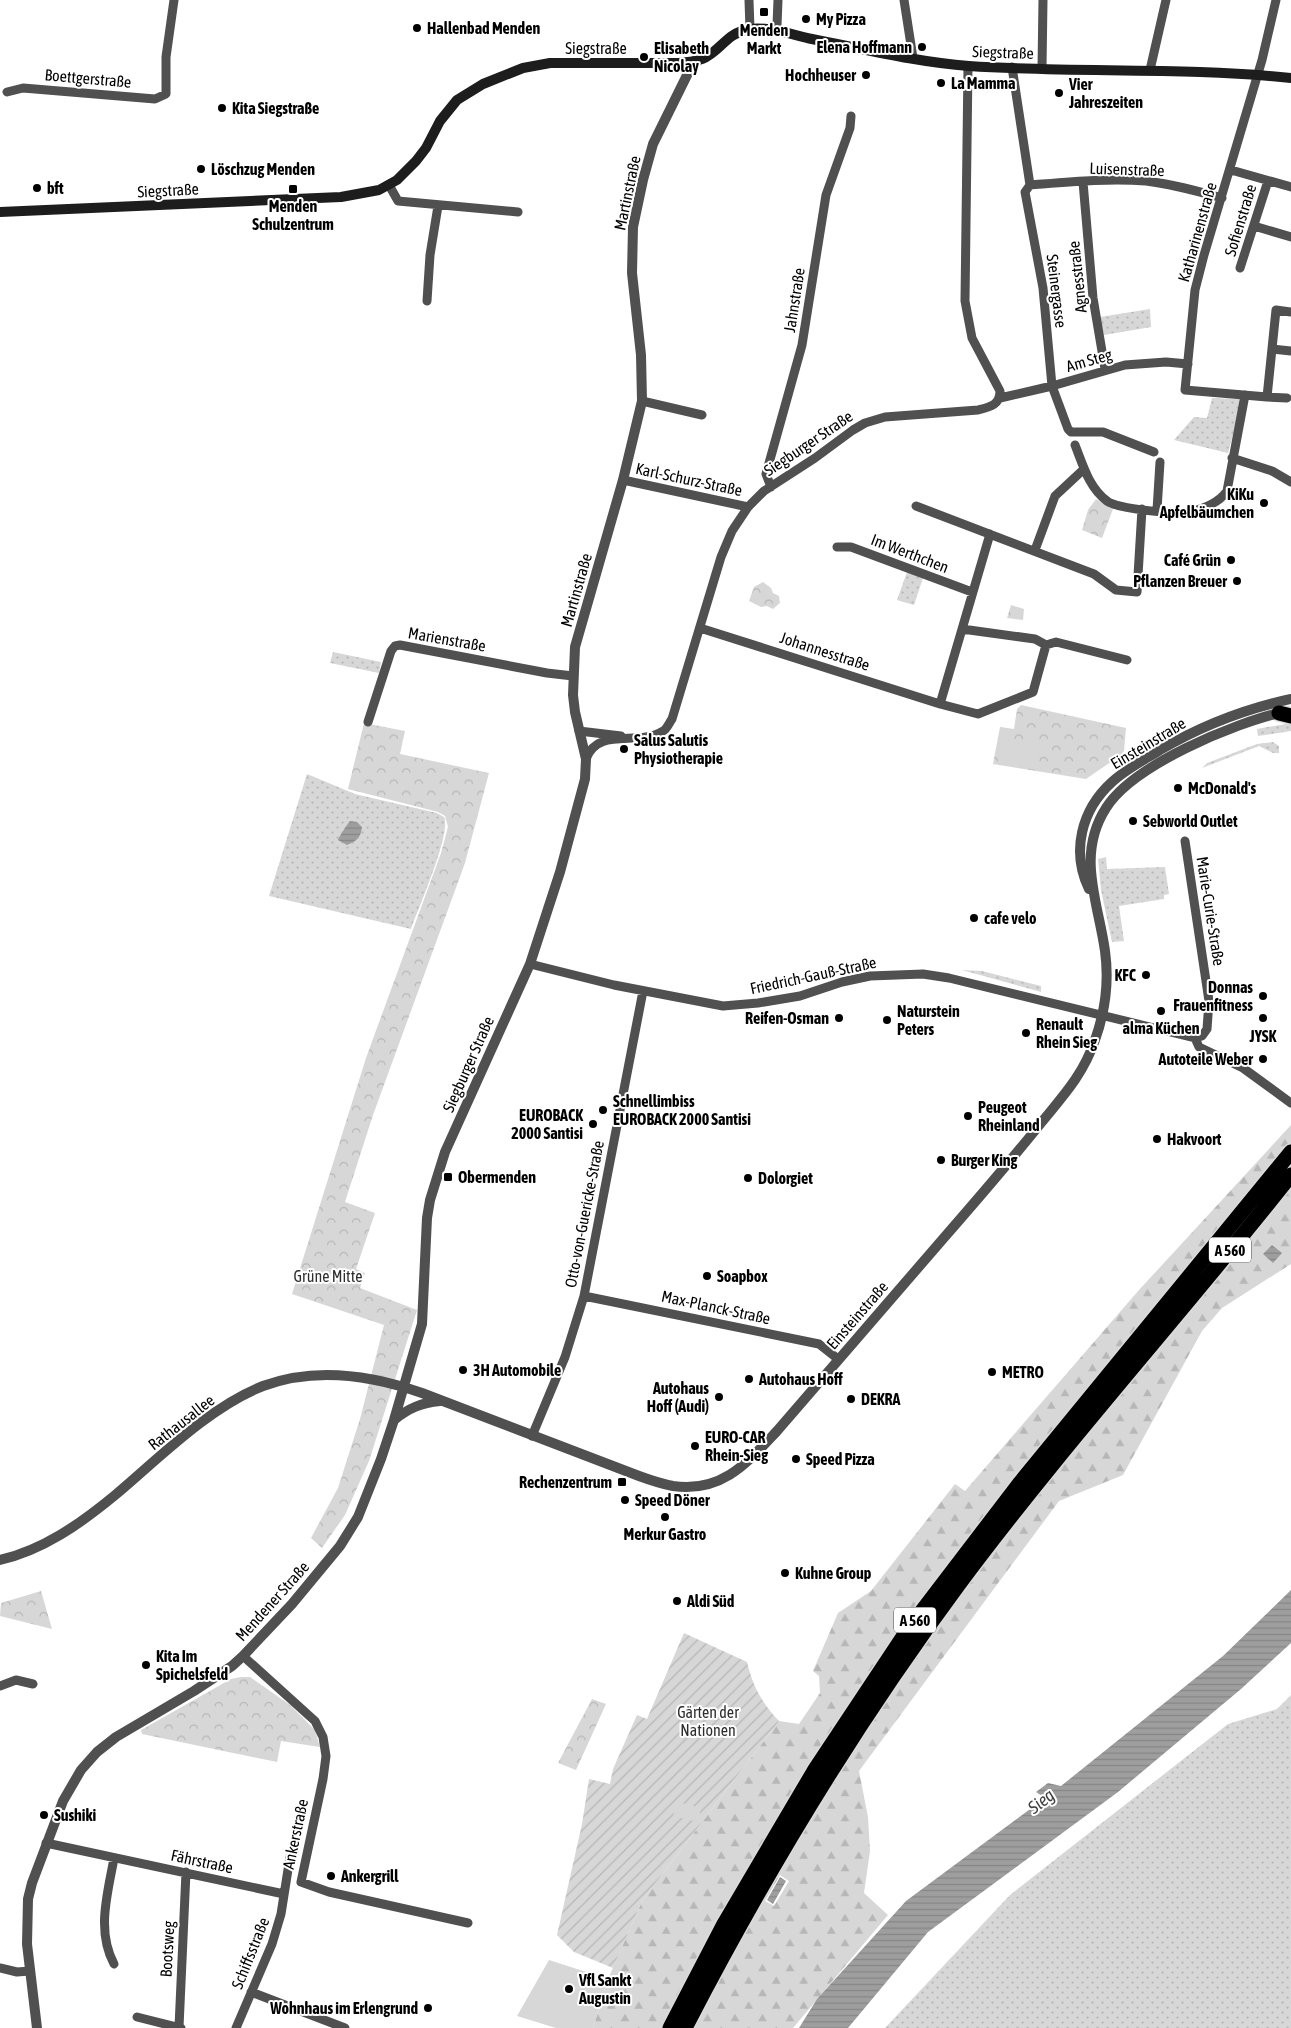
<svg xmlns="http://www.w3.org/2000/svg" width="1291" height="2028" font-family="'Asap Condensed',sans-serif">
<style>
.grass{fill:url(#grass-dots)}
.forest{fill:url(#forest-firs);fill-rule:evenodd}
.park{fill:url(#park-crowns)}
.garden{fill:url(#garden-furrows)}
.pitch{fill:#d7d7d7}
.water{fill:url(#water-rules)}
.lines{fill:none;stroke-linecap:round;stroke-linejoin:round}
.motorway-casing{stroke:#dbdbdb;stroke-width:18}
.minor{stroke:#505050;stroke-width:9}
.tertiary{stroke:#505050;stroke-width:10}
.secondary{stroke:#1d1d1d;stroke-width:10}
.motorway{stroke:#000;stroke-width:15}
.poi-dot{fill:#000;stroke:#fff;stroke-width:2}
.labels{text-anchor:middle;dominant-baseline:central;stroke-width:4;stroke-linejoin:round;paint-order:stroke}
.shield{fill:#fff;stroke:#4c4c4c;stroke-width:1}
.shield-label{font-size:15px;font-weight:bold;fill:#000}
.poi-label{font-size:16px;font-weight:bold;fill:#000;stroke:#fff;text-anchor:start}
.street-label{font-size:16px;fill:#000;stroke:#fff}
.park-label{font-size:16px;fill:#2e2e2e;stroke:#fff}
.water-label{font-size:18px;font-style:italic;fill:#3f3f3f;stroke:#fff}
</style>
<defs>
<pattern id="grass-dots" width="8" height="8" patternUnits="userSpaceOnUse" patternTransform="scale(1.25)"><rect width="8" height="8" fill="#d7d7d7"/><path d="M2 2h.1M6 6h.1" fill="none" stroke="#b7b7b7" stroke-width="1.8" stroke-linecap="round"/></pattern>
<pattern id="forest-firs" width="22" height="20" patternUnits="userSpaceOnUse" patternTransform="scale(1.25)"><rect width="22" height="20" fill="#d7d7d7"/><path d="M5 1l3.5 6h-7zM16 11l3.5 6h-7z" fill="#b7b7b7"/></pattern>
<pattern id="park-crowns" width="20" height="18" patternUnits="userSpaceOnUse" patternTransform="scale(1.25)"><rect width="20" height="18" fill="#d7d7d7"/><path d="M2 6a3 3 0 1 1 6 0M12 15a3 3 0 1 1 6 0" fill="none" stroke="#b7b7b7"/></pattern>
<pattern id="garden-furrows" width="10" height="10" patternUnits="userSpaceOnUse" patternTransform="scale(1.25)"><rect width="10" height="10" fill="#d7d7d7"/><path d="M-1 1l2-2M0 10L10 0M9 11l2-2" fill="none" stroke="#b7b7b7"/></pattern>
<pattern id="water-rules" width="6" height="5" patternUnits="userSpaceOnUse" patternTransform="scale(1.25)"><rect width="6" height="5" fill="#9e9e9e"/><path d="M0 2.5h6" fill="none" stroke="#868686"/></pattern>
</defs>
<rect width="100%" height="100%" fill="#fff"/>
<path class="grass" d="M1150,309L1151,327L1104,335L1100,317Z
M1212,398L1239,399L1240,409L1228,453L1174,440L1194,417L1207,418Z
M907,572L923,578L914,605L897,600Z
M333,652L381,662L379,673L330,663Z
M1291,723V731L1258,736L1257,729Z
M1273,742L1279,746V753H1273L1259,746L1202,768L1207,763L1257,744Z
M307,774L355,794L437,813L444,817C452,832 418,910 411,929L269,896Z
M1106,857L1107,869L1165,867L1169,894L1164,895V899L1119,906L1124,941L1112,942L1101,890L1098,859Z
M962,970L982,971L1041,986V992Z
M1291,1695V2028H885L1010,1895L1228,1724L1277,1709Z"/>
<path class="forest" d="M1291,1125V1264L1222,1308L1202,1331L1123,1475L1059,1501L859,1771L868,1817L870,1851L864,1893L888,1915L793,2028H593L608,1979L642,1901L779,1721L799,1724L820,1693L819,1676L813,1671L838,1613L871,1591L955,1484L965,1491L1139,1290ZM780,1875L789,1881L774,1906L765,1901Z"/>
<path class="park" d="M1096,499L1113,509L1102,538L1082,530L1088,510Z
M763,582L771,588L773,593L779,596L780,603L773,609L767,606L761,607L749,601L754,587Z
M1011,605L1024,609L1023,620L1007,618Z
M1021,705L1126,728L1124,751L1121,755L1086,779L993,764L1000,727L1014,729L1017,709Z
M364,723L405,731L400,754L489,773L465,863L373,1115L345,1202L375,1213L356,1269L365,1273L360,1288L417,1310L369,1461L345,1515L322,1548L311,1538L338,1488L360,1419L384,1325L292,1294L366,1058L441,853L448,827L445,816L438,812L348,789Z
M41,1591L52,1629L0,1616L1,1603Z
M241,1677H250L290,1705L315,1730L320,1747L281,1741L277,1762L142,1734L141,1730L231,1679Z
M592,1699L606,1704L576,1770L558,1763Z"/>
<path class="garden" d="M684,1633L747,1662C753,1687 762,1703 779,1721L642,1901L613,1968L574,1952L557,1935L582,1824L589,1779L610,1784L613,1769L637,1715L647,1719Z"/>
<path class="pitch" d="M1003,740L1041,746L1037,770L999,764Z
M677,1802L701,1808L698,1822L673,1816Z
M549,1960L608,1979L593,2028H556L517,2016Z"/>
<path class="water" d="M350,821L357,822L362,827C361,837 357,841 347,845L338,840C339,837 348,823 350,821Z
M1272,1245L1282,1253L1273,1263L1263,1254Z
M1291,1590V1643L1241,1689L1118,1792L928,1932L848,2028H799L817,1999L906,1901L1045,1798L1036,1792L1048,1783L1061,1786L1223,1656Z
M780,1877L786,1881L773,1904L767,1900Z"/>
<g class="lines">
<g class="motorway-casing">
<path id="motorway" d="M1279,713L1291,716
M670,2028L724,1924L814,1771L909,1628L1019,1484L1291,1152
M685,2028C765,1873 855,1724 959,1584C1064,1443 1182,1313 1291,1175"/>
</g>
<path class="minor" d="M749,0L750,29
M904,0L913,58
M1276,0L1262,60L1204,255L1195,290L1185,390L1267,397L1276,310L1291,312
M772,31L777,25L778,0
M1012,67L1030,185L1025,192L1043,288L1052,386L1068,429L1071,432H1103L1154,452
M1042,68L1043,0
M1150,70L1166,0
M7,92L23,88L155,99L166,94V57L174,0
M1231,170L1291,187
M1083,182L1093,298L1105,369
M389,185L398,201L518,212
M1030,185C1068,182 1108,178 1146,181C1172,184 1197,191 1222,198
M1254,226L1291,237
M1240,268L1268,181
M427,301L430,255L438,206
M1272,349L1291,351
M1267,397L1287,398
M1000,398L1052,386L1125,365L1166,362L1188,364
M642,401L702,415
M1075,445C1083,465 1089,488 1107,501C1117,509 1179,515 1191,512C1204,508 1219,503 1227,491L1245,395
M1232,458L1272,471L1291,482
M623,480L748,507
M771,487L766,474L802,345L826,195L850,128L851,116
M916,506L1094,574L1116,590L1137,592L1142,509
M1157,510L1160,462
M837,547H851L972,592
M1035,550L1055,496L1084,469
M700,628L940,704L990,534
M1046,645L1056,642L1127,660
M940,704L978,714L1033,692L1046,645L1035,639L962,629
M368,722L391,651L395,646L400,645L547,673L573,676
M579,731L621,736
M586,759C598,726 638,747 663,731C667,729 669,723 672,719L721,557L732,531L748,507L764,491L815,458L853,430L865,423L885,417L978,410C990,407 1000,405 1000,391L972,338L965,301L968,66
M530,964L614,985L723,1006L758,1003L800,996L842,982L870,976L923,974L949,978L1195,1038L1202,1036L1207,1029L1209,1001L1185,841
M1195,1038L1199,1047L1243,1068L1291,1103
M584,1296L819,1344L838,1359
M532,1436L565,1357L584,1296L643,991
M243,1656L315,1721L323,1737L326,1756L323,1779L301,1882L329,1892L468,1923
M0,1686L16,1680L33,1684
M46,1843L284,1894
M114,1964C96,1930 108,1893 114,1858
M0,1968L17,1972L30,1971
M251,1992L345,2028
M137,2017L181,2028
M179,2027L186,1872
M236,2028L272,1944L281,1914L290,1857"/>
<path class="tertiary" d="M1089,889C1071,852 1081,810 1112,782C1126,769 1144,760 1160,750C1201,726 1244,709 1291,699
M394,1420C409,1408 421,1403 440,1401
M0,1560C43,1550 80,1524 114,1496C158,1459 209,1407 263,1386C314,1367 371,1375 422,1393L639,1476C650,1480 662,1484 673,1486C722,1493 747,1463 777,1431C832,1367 887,1303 942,1240C976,1201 1009,1163 1041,1123C1063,1096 1083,1075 1095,1040C1105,1012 1109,980 1105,951C1098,901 1076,855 1106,808C1133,765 1234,723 1283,712
M37,2028L27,1944L28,1899L32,1883L63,1801L81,1770L97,1752L116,1737L194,1691L232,1666L243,1656L292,1604L340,1546L358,1517L381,1459L394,1420L422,1324L427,1218L430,1200L445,1152L530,964L560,872L585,779L586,759L575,712L573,695L575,647L623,480L642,401L641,355L632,273L633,227L643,180L653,144L694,61"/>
<path class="secondary" d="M0,212L341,197L379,190L397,180L416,161L426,148L440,121L457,100L483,84L523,68L550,63H679C686,62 695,62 702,59C720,52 726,33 749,29C769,26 793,35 812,39C864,49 916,62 969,66C1076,73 1184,67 1291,78"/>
<use href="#motorway" class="motorway"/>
</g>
<g class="poi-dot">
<rect x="759" y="7" width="10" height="10" rx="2.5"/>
<circle cx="806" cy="19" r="5"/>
<circle cx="417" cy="28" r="5"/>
<circle cx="922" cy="47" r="5"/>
<circle cx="644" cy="57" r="5"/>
<circle cx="866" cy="75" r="5"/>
<circle cx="941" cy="83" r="5"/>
<circle cx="1059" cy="93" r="5"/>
<circle cx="222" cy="108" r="5"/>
<circle cx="201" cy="169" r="5"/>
<circle cx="37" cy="188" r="5"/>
<rect x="288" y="184" width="10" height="10" rx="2.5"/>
<circle cx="1264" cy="503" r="5"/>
<circle cx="1231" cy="560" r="5"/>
<circle cx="1237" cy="581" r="5"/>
<circle cx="624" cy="749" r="5"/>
<circle cx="1178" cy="788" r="5"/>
<circle cx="1133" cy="821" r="5"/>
<circle cx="974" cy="918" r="5"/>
<circle cx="1146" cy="975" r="5"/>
<circle cx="1263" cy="996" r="5"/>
<circle cx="1161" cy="1011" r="5"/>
<circle cx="839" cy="1018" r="5"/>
<circle cx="1263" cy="1018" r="5"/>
<circle cx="887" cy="1020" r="5"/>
<circle cx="1026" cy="1033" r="5"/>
<circle cx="1263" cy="1059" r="5"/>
<circle cx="603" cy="1110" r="5"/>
<circle cx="968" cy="1116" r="5"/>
<circle cx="593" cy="1124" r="5"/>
<circle cx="1157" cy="1139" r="5"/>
<circle cx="941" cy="1160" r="5"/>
<rect x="443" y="1172" width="10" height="10" rx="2.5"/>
<circle cx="748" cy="1178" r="5"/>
<circle cx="707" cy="1276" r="5"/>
<circle cx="463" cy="1370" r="5"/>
<circle cx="992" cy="1372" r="5"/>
<circle cx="749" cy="1379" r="5"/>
<circle cx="719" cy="1397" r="5"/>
<circle cx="851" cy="1399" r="5"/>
<circle cx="695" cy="1446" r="5"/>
<circle cx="796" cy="1459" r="5"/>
<rect x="617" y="1477" width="10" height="10" rx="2.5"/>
<circle cx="625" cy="1500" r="5"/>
<circle cx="665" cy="1517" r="5"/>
<circle cx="785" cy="1573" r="5"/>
<circle cx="677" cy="1601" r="5"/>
<circle cx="146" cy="1665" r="5"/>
<circle cx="44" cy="1815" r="5"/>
<circle cx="331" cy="1876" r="5"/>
<circle cx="569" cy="1989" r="5"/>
<circle cx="428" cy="2008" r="5"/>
</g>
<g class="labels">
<g class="shield">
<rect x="1209" y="1237.5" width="42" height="25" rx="4"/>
<rect x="894" y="1607.5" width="42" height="25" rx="4"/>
</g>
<g class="shield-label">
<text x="1230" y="1250">A 560</text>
<text x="915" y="1620">A 560</text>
</g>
<g class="poi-label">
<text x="816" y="19">My Pizza</text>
<text x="427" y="28">Hallenbad Menden</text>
<text x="764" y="30" text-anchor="middle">Menden<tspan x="764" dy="18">Markt</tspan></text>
<text x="912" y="47" text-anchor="end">Elena Hoffmann</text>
<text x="654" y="48">Elisabeth<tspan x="654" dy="18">Nicolay</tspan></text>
<text x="856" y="75" text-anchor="end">Hochheuser</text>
<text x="951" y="83">La Mamma</text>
<text x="1069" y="84">Vier<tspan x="1069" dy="18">Jahreszeiten</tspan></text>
<text x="232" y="108">Kita Siegstraße</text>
<text x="211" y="169">Löschzug Menden</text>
<text x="47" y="188">bft</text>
<text x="293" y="206" text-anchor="middle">Menden<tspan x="293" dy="18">Schulzentrum</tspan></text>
<text x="1254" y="494" text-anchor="end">KiKu<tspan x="1254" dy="18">Apfelbäumchen</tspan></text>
<text x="1221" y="560" text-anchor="end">Café Grün</text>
<text x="1227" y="581" text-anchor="end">Pflanzen Breuer</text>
<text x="634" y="740">Salus Salutis<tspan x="634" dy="18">Physiotherapie</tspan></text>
<text x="1188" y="788">McDonald's</text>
<text x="1143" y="821">Sebworld Outlet</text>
<text x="984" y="918">cafe velo</text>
<text x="1136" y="975" text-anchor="end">KFC</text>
<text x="1253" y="987" text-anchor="end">Donnas<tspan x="1253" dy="18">Frauenfitness</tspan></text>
<text x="897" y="1011">Naturstein<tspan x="897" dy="18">Peters</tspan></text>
<text x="829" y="1018" text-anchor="end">Reifen-Osman</text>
<text x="1036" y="1024">Renault<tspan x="1036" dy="18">Rhein Sieg</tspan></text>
<text x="1161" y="1028" text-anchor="middle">alma Küchen</text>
<text x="1263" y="1036" text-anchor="middle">JYSK</text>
<text x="1253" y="1059" text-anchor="end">Autoteile Weber</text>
<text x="613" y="1101">Schnellimbiss<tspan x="613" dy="18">EUROBACK 2000 Santisi</tspan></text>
<text x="978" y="1107">Peugeot<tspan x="978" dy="18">Rheinland</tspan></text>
<text x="583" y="1115" text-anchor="end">EUROBACK<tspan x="583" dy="18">2000 Santisi</tspan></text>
<text x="1167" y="1139">Hakvoort</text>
<text x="951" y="1160">Burger King</text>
<text x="458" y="1177">Obermenden</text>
<text x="758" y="1178">Dolorgiet</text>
<text x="717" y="1276">Soapbox</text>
<text x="473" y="1370">3H Automobile</text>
<text x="1002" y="1372">METRO</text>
<text x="759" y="1379">Autohaus Hoff</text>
<text x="709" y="1388" text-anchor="end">Autohaus<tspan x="709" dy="18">Hoff (Audi)</tspan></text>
<text x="861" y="1399">DEKRA</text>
<text x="705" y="1437">EURO-CAR<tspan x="705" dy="18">Rhein-Sieg</tspan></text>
<text x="806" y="1459">Speed Pizza</text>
<text x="612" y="1482" text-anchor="end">Rechenzentrum</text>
<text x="635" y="1500">Speed Döner</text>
<text x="665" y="1534" text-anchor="middle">Merkur Gastro</text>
<text x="795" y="1573">Kuhne Group</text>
<text x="687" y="1601">Aldi Süd</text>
<text x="156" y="1656">Kita Im<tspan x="156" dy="18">Spichelsfeld</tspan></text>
<text x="54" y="1815">Sushiki</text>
<text x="341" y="1876">Ankergrill</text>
<text x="579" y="1980">Vfl Sankt<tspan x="579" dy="18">Augustin</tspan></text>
<text x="418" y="2008" text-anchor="end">Wohnhaus im Erlengrund</text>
</g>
<g class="street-label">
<text x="596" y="48">Siegstraße</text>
<text transform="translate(1003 52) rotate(2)">Siegstraße</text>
<text transform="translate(88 78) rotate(5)">Boettgerstraße</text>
<text transform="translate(1127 169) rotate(2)">Luisenstraße</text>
<text transform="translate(168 190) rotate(-3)">Siegstraße</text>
<text transform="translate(627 193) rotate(-78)">Martinstraße</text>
<text transform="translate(1240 220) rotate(-73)">Sofienstraße</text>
<text transform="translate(1197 232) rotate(-74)">Katharinenstraße</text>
<text transform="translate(1077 277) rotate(-96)">Agnesstraße</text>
<text transform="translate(1057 291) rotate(83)">Steinergasse</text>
<text transform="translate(794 300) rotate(-81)">Jahnstraße</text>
<text transform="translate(1089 360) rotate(-16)">Am Steg</text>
<text transform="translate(808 443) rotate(-34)">Siegburger Straße</text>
<text transform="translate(689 479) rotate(12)">Karl-Schurz-Straße</text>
<text transform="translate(910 553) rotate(21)">Im Werthchen</text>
<text transform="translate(576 590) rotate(-74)">Martinstraße</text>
<text transform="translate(447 639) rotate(10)">Marienstraße</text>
<text transform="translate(825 651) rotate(18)">Johannesstraße</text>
<text transform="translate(1148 743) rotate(-31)">Einsteinstraße</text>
<text transform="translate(1211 911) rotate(81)">Marie-Curie-Straße</text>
<text transform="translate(813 975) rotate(-12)">Friedrich-Gauß-Straße</text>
<text transform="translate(468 1064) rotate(-66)">Siegburger Straße</text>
<text transform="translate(584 1214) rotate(-79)">Otto-von-Guericke-Straße</text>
<text transform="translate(716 1307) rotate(12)">Max-Planck-Straße</text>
<text transform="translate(857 1315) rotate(-49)">Einsteinstraße</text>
<text transform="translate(181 1422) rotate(-38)">Rathausallee</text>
<text transform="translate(272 1601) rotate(-48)">Mendener Straße</text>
<text transform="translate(295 1834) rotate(-78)">Ankerstraße</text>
<text transform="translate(202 1861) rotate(12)">Fährstraße</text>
<text transform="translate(167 1949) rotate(-87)">Bootsweg</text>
<text transform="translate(250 1953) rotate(-68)">Schiffsstraße</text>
</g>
<g class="park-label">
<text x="328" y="1276">Grüne Mitte</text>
<text x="708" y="1712">Gärten der<tspan x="708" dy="18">Nationen</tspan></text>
</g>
<g class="water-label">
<text transform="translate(1041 1801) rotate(-38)">Sieg</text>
</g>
</g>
</svg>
